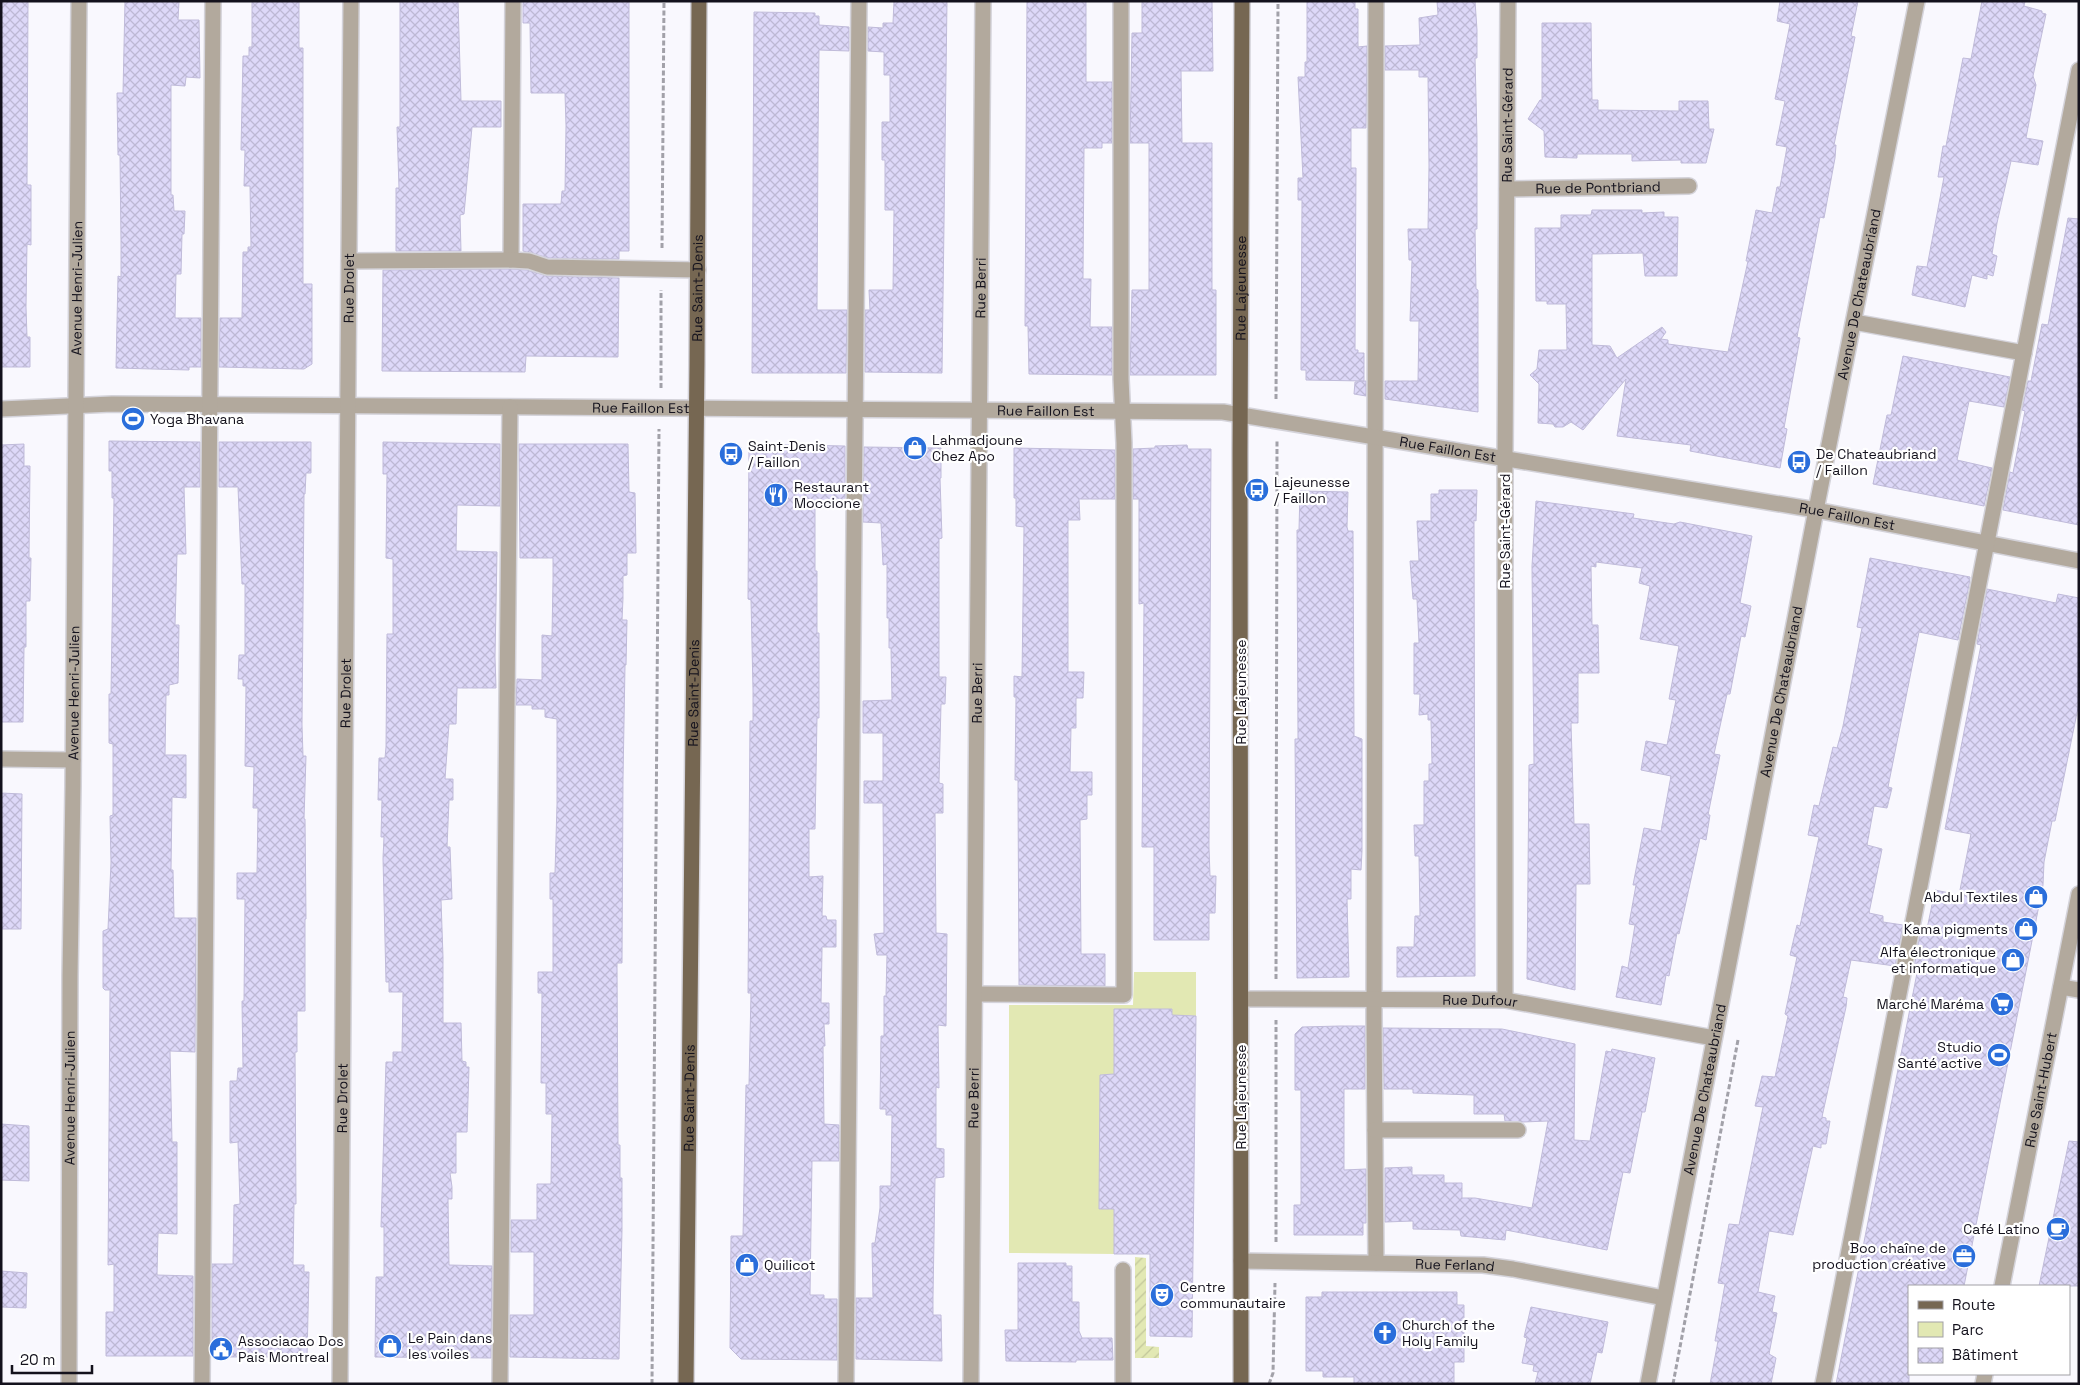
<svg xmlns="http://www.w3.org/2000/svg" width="2080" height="1385" font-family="'Space Grotesk',sans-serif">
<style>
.park{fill:#e2e8b3}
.garden{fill:url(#garden-furrows)}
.building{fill:url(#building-cross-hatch);stroke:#c0bbda}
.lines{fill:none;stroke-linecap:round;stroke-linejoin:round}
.minor-casing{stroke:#d4d3da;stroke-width:18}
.major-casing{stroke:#d4d3da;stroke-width:18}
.path{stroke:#a2a1a9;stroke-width:3;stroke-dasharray:5 2.5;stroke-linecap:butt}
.minor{stroke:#b2a99d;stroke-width:15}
.major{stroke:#766752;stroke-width:15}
.labels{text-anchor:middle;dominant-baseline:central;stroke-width:4.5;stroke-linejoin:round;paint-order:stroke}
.street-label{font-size:14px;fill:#14121d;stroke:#fff}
.poi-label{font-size:14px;fill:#14121d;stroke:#fff;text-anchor:start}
</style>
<defs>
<pattern id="garden-furrows" width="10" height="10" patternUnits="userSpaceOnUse" patternTransform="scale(1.25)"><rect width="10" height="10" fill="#e2e8b3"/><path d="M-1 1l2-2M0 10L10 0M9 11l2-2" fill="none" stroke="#c1c69a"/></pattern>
<pattern id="building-cross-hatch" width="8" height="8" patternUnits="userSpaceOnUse" patternTransform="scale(1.25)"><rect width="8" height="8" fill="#ddd8f8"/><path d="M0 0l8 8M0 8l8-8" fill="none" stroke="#bdb8d4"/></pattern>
</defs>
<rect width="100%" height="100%" fill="#f9f8fe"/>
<path class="park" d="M1134,972H1196V1016L1172,1015L1171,1009H1142L1114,1019V1074L1100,1075L1099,1208L1114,1209V1254L1009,1253V1005H1133Z"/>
<path class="garden" d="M1135,1257L1146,1258V1346L1159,1347V1358H1135Z"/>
<path class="building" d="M1,1H28L27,185H31V245L27,244L26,307L27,337H30V367H1Z
M125,1H179L178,20H199L200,78L186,77L185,86L171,85V195H173L174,211H185L184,234H182L181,274H176L175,318H201V367H189V370L116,368L118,276L121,277V243L120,155H118L117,93H123Z
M252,1H299V48H303V284H312V364L304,369L219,367L220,318H242L243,252H248V247H251L250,186H244L245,150H241L243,56H249V47H252Z
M400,1H458L461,101H501V127H472L464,214L460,215L461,251H396V188H399L397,127H400Z
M523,1H629V251H619V259L549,258L523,251V204H561L562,191H565L566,126L565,93H531L530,23H523Z
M894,1H947L942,373L865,372V310H870L869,290H893L894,210H885V160H882V122H890V75H884V52L868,51V27L883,28V23H893Z
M1027,1H1086V82H1112V143H1102V148H1084L1083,279H1091L1090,327H1112V375L1029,374L1028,326H1025Z
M1142,1H1212L1213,71H1181L1182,143H1212V290H1216V375H1130L1132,290H1149V143H1130L1132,33H1142Z
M1307,1H1355V9H1358V47L1367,46L1366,128H1351V168H1356L1355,350H1358V353H1364V381L1306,380V370H1301L1302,200H1298V178H1303L1298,77H1305V62H1307Z
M1437,1H1475L1477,30V58H1475L1477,137V229H1475L1476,289L1478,290V412L1385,399V381H1418L1419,321H1410L1412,260H1409L1408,229H1428L1429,166L1428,77H1419V70H1385V46L1420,45L1419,18L1438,15Z
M1780,1H1858L1851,36L1855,37L1834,145H1836L1835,158L1824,218L1820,217L1797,337L1800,338L1784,428L1787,429L1780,468L1690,451L1691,445L1617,436L1626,379L1583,430L1571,422L1563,427H1555L1553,424L1538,423L1539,384L1530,375L1537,369L1539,350H1567L1566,304H1547V301H1536L1535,228H1561V215H1591L1592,210H1642V213L1664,212V217H1678L1677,276H1645L1643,253L1592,254V345L1610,346L1617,358L1662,327L1666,332L1661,339L1668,340V344L1728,352L1748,261H1746L1756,210L1772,213L1777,187H1780L1787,147L1776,145L1785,101L1775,99L1790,24L1777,21Z
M1982,1H2025L2024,6L2042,11V13L2046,14L2033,76L2036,85L2026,138L2043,141L2038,165L2011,161L1997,223L1992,254L1997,256L1993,276L1987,274V279L1972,275L1965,307L1912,295L1917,266L1927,267L1944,177H1938L1943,146H1946L1963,58L1971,59Z
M754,12L815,13V16H819V25L849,27V51L819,50L818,140L817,310H847L846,373H752Z
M1542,23H1591L1592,100H1598V110L1679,111V101H1708L1709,129H1714L1706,163H1681V160L1632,161V154H1577V158L1545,157L1544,131L1528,119L1540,100H1542Z
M2068,218L2079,219V525L2003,510L2010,472L2013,473L2025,411L2022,410L2028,381H2031L2042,324L2048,325Z
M511,269L527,270L547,276L619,278L618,357L526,356L525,372L382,371L383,270Z
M1903,356L2010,377L2004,407L1969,401L1957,460L1992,468L1984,506L1873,484L1887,415H1891Z
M1366,381V396L1354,394L1355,382Z
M109,441L200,442V487H184L186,554H177L175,625H179L178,683L169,685V695H166L165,755H186V798L172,797L171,870H173L174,918H196L195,1052L170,1051L172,1142H177V1234L158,1233L157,1275L193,1276V1356H106V1312H114V1264L108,1265L110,990H105L103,988V931L108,929L111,863L110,816L113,815V744L109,743V694H111L114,498H112V471H109Z
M219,442H311V473H306L305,494H304L302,725L303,756H306L304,819H305L306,919H305V1011H297V1052H295L296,1204H294L293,1265H304V1272H309L307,1357H212V1264H233L234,1205L240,1204L238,1142L230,1143V1081H237L238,1068H243L242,1001H244L245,899H237V873H257L258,808H253L254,767L245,766L246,686H243V679H238L239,655H245V584H242L238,487H219Z
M383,442L500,444V506L457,505L456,551L497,552L495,657L496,688H457L456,724H449L445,779H453V800H449L447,847H450L452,899L441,900L443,957V1023H461L462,1061L466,1062V1067H469L467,1132H456V1173H450L452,1187V1199H448L449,1265L492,1266L491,1358L375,1357L376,1277H384V1227H381L386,1062H393V1052H402L403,992H389V982H386L383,858L384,837H381L382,800H378L379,758H385L386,747L387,634H393V559L386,558L387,474H383Z
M24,444V466H30L29,558H31L30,601H26V647H24L23,722H1V445Z
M519,444H628L629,492L635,493L636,553H627V575L623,576V598L622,620H627L626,665H625L623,780L622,963H617L618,1145H620V1178H622V1230L619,1359L510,1357V1315H534V1252H511V1220H537V1184H551L552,1114H546V1083H541L542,993H538V972H553V899H550V873H555L557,804V719L545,717V709H532V705H516L517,679L542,680V635L552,636L553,580V558H520Z
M749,444L845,446V508H815V571H817V633H819V718H817L815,829H809V877L823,876L822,916H826L827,920H836V947H822V951L821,1003H829V1024H824L825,1046H823L824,1124L839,1125V1161H812L810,1295H824V1299H837V1360L741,1359L730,1348L731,1236H743L746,1085H749L751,993H748L750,721H753V690L751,600L748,599Z
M1187,445L1188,449H1211L1209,847L1210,876H1216L1215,913H1209V940H1154V847H1142L1144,603L1139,604V499H1133V449L1155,448V446Z
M864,447L941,448V478H940L942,538L939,539V677H946L945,704H941L939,783L943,784V813H935L936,933L947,934L946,1026L938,1025L939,1088L936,1087V1148L944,1149V1177L935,1178L933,1298V1315H941L942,1361L856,1359V1298H873L872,1243H875L880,1208V1186H891L892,1115H886V1109H880L881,1036H884V996H886L887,955H877L874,934L884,933L883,803H864V781H883V733H863V701L892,700L891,648H889V618H887V564L883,565L881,523L863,522Z
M1014,448L1115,450V499H1079L1080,520H1068V672H1084L1083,698H1076V728H1071L1070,772H1092V795H1087V819L1080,820L1081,954H1105V986L1019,985L1018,793V780H1015L1016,697H1014V676L1022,677L1024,527L1016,526V498H1014Z
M1439,490H1477L1476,521L1474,520L1475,976L1397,977V947H1414L1415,916H1420L1419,856H1415L1414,825H1424V781H1429V764H1432L1431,720H1428V714L1419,715L1420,694H1414V643H1419L1417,599H1413L1410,561H1419L1417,521H1431V494H1439Z
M1300,491L1348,492L1347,527L1348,531H1353L1354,736L1362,739V851L1361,870L1351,869V899H1347L1349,977L1297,978L1295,739H1298L1297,530H1299Z
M1536,501L1634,514L1633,518L1674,524L1680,522L1752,536L1740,603L1751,606L1745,637L1741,636L1730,694H1727L1714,754L1720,755L1708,815H1710L1706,840L1700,838L1679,934L1677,933L1669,976L1666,975L1661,1005L1616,997L1622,966L1628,968L1635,925L1629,924L1636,885H1633L1644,828L1661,831L1671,776L1641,770L1646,741L1667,745L1676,700L1669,699L1679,646L1640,639L1650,586L1639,583L1642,568L1596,562V567L1591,566L1592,625H1598L1599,673H1578V723H1571L1574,824H1589L1590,884H1576L1575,990L1527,979L1529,765L1534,764L1532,566Z
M1870,558L1970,577L1969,585L1958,640L1919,632L1888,787L1892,788L1887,808L1874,806L1867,845L1882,849L1869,913L1883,916V922L1903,925L1895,966L1851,960L1843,997L1847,998L1846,1007L1822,1117L1826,1118V1121H1830L1826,1144H1821V1148L1813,1146L1793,1235L1769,1231L1758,1292L1775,1296L1772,1312L1777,1313L1769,1354L1776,1358L1771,1384H1710L1718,1341H1715L1725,1284L1718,1283L1729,1224L1739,1225L1763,1107L1755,1106L1762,1076L1775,1077L1788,1016L1785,1014L1797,957L1790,955L1797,925L1800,926L1819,837L1808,835L1814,805L1819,806L1833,747L1837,748L1843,726L1862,628L1857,627Z
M1987,589L2056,603L2058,594L2079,598V703L2055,821H2052L2044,862L2043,885L1964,1286H1909V1384H1836L1918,968H1914L1921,928L1927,929L1935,890L1959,895L1971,834L1945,829L1981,645L1977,644Z
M1,793L22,794L21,929H1Z
M1114,1009H1172V1015L1196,1016L1192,1337L1150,1336V1254H1114V1209H1099L1100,1075L1114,1074Z
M1340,1026H1365V1089H1344V1170L1366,1169V1223H1363V1235H1294V1205H1301V1090H1295V1034L1302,1027Z
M1383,1028L1502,1029L1575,1044L1574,1140L1590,1141L1606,1051L1611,1052L1612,1049L1655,1058L1645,1112H1642L1630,1173L1623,1172L1607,1250L1506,1230L1505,1240L1461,1236L1460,1230L1413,1229V1221L1385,1222V1168L1412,1167V1175H1444V1183H1462V1198H1475L1532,1208L1548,1121L1523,1122L1505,1121L1504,1114H1474V1095L1413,1093V1089H1384Z
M1,1124L29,1126V1181L1,1180Z
M2069,1141L2079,1142V1286H2039Z
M1018,1263H1066V1266H1072V1302H1079V1331L1082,1338H1112L1113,1360H1076V1362L1006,1361L1005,1330H1018Z
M1,1271L27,1273L26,1308L1,1307Z
M1322,1292H1457V1305H1464V1362H1454V1384H1354V1377H1323V1371H1306V1297H1322Z
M1531,1307L1608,1322L1602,1353L1597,1352L1590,1384H1535L1538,1372L1533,1371L1534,1365L1522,1363L1527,1338L1524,1337Z"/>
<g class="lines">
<g class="minor-casing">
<g id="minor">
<path d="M1376,1L1374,1017L1376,1263"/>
<path id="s1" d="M1507,189L1689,186"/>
<path d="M511,260L513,1"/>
<path d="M349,261L511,260L529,261L547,267L698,270"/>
<path d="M1854,322L2024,353"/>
<path id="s2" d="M1,409L112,404L1223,412L1816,510L2079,561"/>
<path d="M1,759L73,760"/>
<path d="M2061,987L2079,990"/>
<path d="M975,994L1124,995V443L1121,379V1"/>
<path id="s3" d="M1241,999L1505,1000L1714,1038"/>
<path id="s4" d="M1505,1000V458L1508,1"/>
<path d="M1375,1130H1518"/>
<path id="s5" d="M1241,1261L1483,1265L1513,1269L1664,1298"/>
<path id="s6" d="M2002,1286L2079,894"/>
<path id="s7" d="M69,1384L70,976L73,786L79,1"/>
<path d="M202,1384L213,1"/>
<path id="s8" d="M340,1384L351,1"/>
<path d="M500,1384L510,407"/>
<path d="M846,1384L859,1"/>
<path id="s9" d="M971,1384L983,1"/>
<path d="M1123,1384V1270"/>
<path id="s10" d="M1648,1384L1816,510L1917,1"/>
<path d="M1823,1384L2079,70"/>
<path d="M1983,1384L1985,1374"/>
</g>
</g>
<g class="major-casing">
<g id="major">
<path id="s11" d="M686,1384L697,364L699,1"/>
<path id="s12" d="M1241,1384L1240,452L1242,1"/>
</g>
</g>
<path class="path" d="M662,248L664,1
M661,388V290
M1276,399L1278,1
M1276,979L1277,440
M1276,1242V1020
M652,1384L659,429
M1269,1384L1273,1373L1275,1283
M1673,1384L1738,1040"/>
<use href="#minor" class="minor"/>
<use href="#major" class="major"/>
</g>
<defs>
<g id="stadium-disc" transform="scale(1.25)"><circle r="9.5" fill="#2a6edb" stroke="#fff"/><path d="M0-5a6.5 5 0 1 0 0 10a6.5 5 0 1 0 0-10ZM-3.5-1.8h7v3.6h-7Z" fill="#fff"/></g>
<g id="shop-disc" transform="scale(1.25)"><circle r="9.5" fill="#2a6edb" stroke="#fff"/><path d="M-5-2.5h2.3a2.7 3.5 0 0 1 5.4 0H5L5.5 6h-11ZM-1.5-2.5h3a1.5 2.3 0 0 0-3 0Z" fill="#fff"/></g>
<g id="bus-disc" transform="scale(1.25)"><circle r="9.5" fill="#2a6edb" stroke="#fff"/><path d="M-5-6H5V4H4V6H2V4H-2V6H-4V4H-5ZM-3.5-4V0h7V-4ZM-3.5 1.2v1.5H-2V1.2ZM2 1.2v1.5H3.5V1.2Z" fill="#fff"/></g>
<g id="restaurant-disc" transform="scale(1.25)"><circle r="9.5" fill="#2a6edb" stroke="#fff"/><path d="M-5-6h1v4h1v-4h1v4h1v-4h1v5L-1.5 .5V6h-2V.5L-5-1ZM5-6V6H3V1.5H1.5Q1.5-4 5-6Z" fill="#fff"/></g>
<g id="supermarket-disc" transform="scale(1.25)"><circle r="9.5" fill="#2a6edb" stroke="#fff"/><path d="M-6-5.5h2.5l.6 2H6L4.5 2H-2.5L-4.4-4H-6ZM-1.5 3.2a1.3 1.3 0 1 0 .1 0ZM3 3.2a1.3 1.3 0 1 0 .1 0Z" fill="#fff"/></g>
<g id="cafe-disc" transform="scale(1.25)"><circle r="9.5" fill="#2a6edb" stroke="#fff"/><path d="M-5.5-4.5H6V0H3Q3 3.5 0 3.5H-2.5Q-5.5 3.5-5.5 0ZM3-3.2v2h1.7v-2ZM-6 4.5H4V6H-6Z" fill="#fff"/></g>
<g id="office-disc" transform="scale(1.25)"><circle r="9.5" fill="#2a6edb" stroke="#fff"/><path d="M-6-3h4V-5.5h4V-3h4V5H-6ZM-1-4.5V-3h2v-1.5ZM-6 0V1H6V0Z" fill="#fff"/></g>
<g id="theatre-disc" transform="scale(1.25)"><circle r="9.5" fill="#2a6edb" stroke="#fff"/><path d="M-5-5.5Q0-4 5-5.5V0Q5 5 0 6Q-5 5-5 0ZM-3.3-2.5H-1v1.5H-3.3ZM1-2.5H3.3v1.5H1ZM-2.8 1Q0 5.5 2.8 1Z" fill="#fff"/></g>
<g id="church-disc" transform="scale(1.25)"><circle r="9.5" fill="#2a6edb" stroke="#fff"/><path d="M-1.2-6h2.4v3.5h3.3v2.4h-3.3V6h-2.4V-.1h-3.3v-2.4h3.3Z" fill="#fff"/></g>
<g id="civic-disc" transform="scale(1.25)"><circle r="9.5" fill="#2a6edb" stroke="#fff"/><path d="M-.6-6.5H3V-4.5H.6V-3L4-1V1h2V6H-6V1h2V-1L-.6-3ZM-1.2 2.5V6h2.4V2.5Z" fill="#fff"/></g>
</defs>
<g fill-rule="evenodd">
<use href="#stadium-disc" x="133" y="419"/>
<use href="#shop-disc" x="915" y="448"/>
<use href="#bus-disc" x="731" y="454"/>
<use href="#bus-disc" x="1799" y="462"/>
<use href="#bus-disc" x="1257" y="490"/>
<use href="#restaurant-disc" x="776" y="495"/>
<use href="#shop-disc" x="2036" y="897"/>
<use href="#shop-disc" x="2026" y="929"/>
<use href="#shop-disc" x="2013" y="960"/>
<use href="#supermarket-disc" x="2002" y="1004"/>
<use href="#stadium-disc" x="1999" y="1055"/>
<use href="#cafe-disc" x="2058" y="1229"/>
<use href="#office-disc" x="1964" y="1256"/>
<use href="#shop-disc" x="747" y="1265"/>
<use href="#theatre-disc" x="1162" y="1295"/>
<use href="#church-disc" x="1385" y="1333"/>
<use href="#shop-disc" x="390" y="1346"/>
<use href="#civic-disc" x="221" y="1349"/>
</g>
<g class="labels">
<g class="street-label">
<text stroke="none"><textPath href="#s4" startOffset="875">Rue Saint-Gérard</textPath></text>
<text stroke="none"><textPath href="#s1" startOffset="91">Rue de Pontbriand</textPath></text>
<text stroke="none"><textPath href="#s7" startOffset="1096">Avenue Henri-Julien</textPath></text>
<text stroke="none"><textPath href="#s8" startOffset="1096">Rue Drolet</textPath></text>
<text stroke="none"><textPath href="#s11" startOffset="1096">Rue Saint-Denis</textPath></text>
<text stroke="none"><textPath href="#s9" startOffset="1096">Rue Berri</textPath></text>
<text stroke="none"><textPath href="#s12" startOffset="1096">Rue Lajeunesse</textPath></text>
<text stroke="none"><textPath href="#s10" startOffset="1110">Avenue De Chateaubriand</textPath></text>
<text stroke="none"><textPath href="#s2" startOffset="640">Rue Faillon Est</textPath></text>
<text stroke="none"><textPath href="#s2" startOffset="1045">Rue Faillon Est</textPath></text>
<text stroke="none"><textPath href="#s2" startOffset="1450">Rue Faillon Est</textPath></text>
<text stroke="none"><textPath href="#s2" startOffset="1855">Rue Faillon Est</textPath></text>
<text transform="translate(1505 531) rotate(-90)">Rue Saint-Gérard</text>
<text stroke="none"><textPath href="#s9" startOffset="691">Rue Berri</textPath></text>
<text transform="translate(1241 692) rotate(-90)">Rue Lajeunesse</text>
<text stroke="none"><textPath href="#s10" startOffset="705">Avenue De Chateaubriand</textPath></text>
<text stroke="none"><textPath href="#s7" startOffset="691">Avenue Henri-Julien</textPath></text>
<text stroke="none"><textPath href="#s8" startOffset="691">Rue Drolet</textPath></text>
<text stroke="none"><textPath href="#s11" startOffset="691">Rue Saint-Denis</textPath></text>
<text stroke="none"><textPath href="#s3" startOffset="239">Rue Dufour</textPath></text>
<text stroke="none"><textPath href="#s10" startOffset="300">Avenue De Chateaubriand</textPath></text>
<text stroke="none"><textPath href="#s6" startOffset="200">Rue Saint-Hubert</textPath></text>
<text stroke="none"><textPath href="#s7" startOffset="286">Avenue Henri-Julien</textPath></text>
<text stroke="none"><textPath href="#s8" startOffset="286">Rue Drolet</textPath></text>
<text stroke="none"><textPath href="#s11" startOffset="286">Rue Saint-Denis</textPath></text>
<text stroke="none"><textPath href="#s9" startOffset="286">Rue Berri</textPath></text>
<text transform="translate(1241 1097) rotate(-90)">Rue Lajeunesse</text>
<text stroke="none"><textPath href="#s5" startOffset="214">Rue Ferland</textPath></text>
</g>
<g class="poi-label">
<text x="150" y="419">Yoga Bhavana</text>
<text x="932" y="440">Lahmadjoune<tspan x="932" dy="16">Chez Apo</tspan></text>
<text x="748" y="446">Saint-Denis<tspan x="748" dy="16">/ Faillon</tspan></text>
<text x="1816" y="454">De Chateaubriand<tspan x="1816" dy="16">/ Faillon</tspan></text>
<text x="1274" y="482">Lajeunesse<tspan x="1274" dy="16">/ Faillon</tspan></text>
<text x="794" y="487">Restaurant<tspan x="794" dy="16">Moccione</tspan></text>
<text x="2018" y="897" text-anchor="end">Abdul Textiles</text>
<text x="2008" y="929" text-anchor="end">Kama pigments</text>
<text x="1996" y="952" text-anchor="end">Alfa électronique<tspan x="1996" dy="16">et informatique</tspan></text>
<text x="1984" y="1004" text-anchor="end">Marché Maréma</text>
<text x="1982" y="1047" text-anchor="end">Studio<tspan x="1982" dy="16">Santé active</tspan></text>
<text x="2040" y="1229" text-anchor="end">Café Latino</text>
<text x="1946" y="1248" text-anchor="end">Boo chaîne de<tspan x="1946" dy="16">production créative</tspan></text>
<text x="764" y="1265">Quilicot</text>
<text x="1180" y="1287">Centre<tspan x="1180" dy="16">communautaire</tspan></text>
<text x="1402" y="1325">Church of the<tspan x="1402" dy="16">Holy Family</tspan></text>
<text x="408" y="1338">Le Pain dans<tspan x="408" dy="16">les voiles</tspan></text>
<text x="238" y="1341">Associacao Dos<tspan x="238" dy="16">Pais Montreal</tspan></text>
</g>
</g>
<rect width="2080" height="1385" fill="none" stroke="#14121d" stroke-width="5"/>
<rect x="1908" y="1285" width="162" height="90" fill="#ffffff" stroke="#a1a0a5"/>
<rect x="1918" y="1301" width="25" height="8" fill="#766752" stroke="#a1a0a5"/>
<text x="1952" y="1310" font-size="15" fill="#14121d">Route</text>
<rect x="1918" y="1322" width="25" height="15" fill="#e2e8b3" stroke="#a1a0a5"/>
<text x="1952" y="1335" font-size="15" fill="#14121d">Parc</text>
<rect x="1918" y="1348" width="25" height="15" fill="url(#building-cross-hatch)" stroke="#a1a0a5"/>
<text x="1952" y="1360" font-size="15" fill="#14121d">Bâtiment</text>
<path d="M12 1365v8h80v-8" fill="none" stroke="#14121d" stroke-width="2.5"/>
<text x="20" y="1365" font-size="15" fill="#14121d" stroke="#ffffff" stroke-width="4" paint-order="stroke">20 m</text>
</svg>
